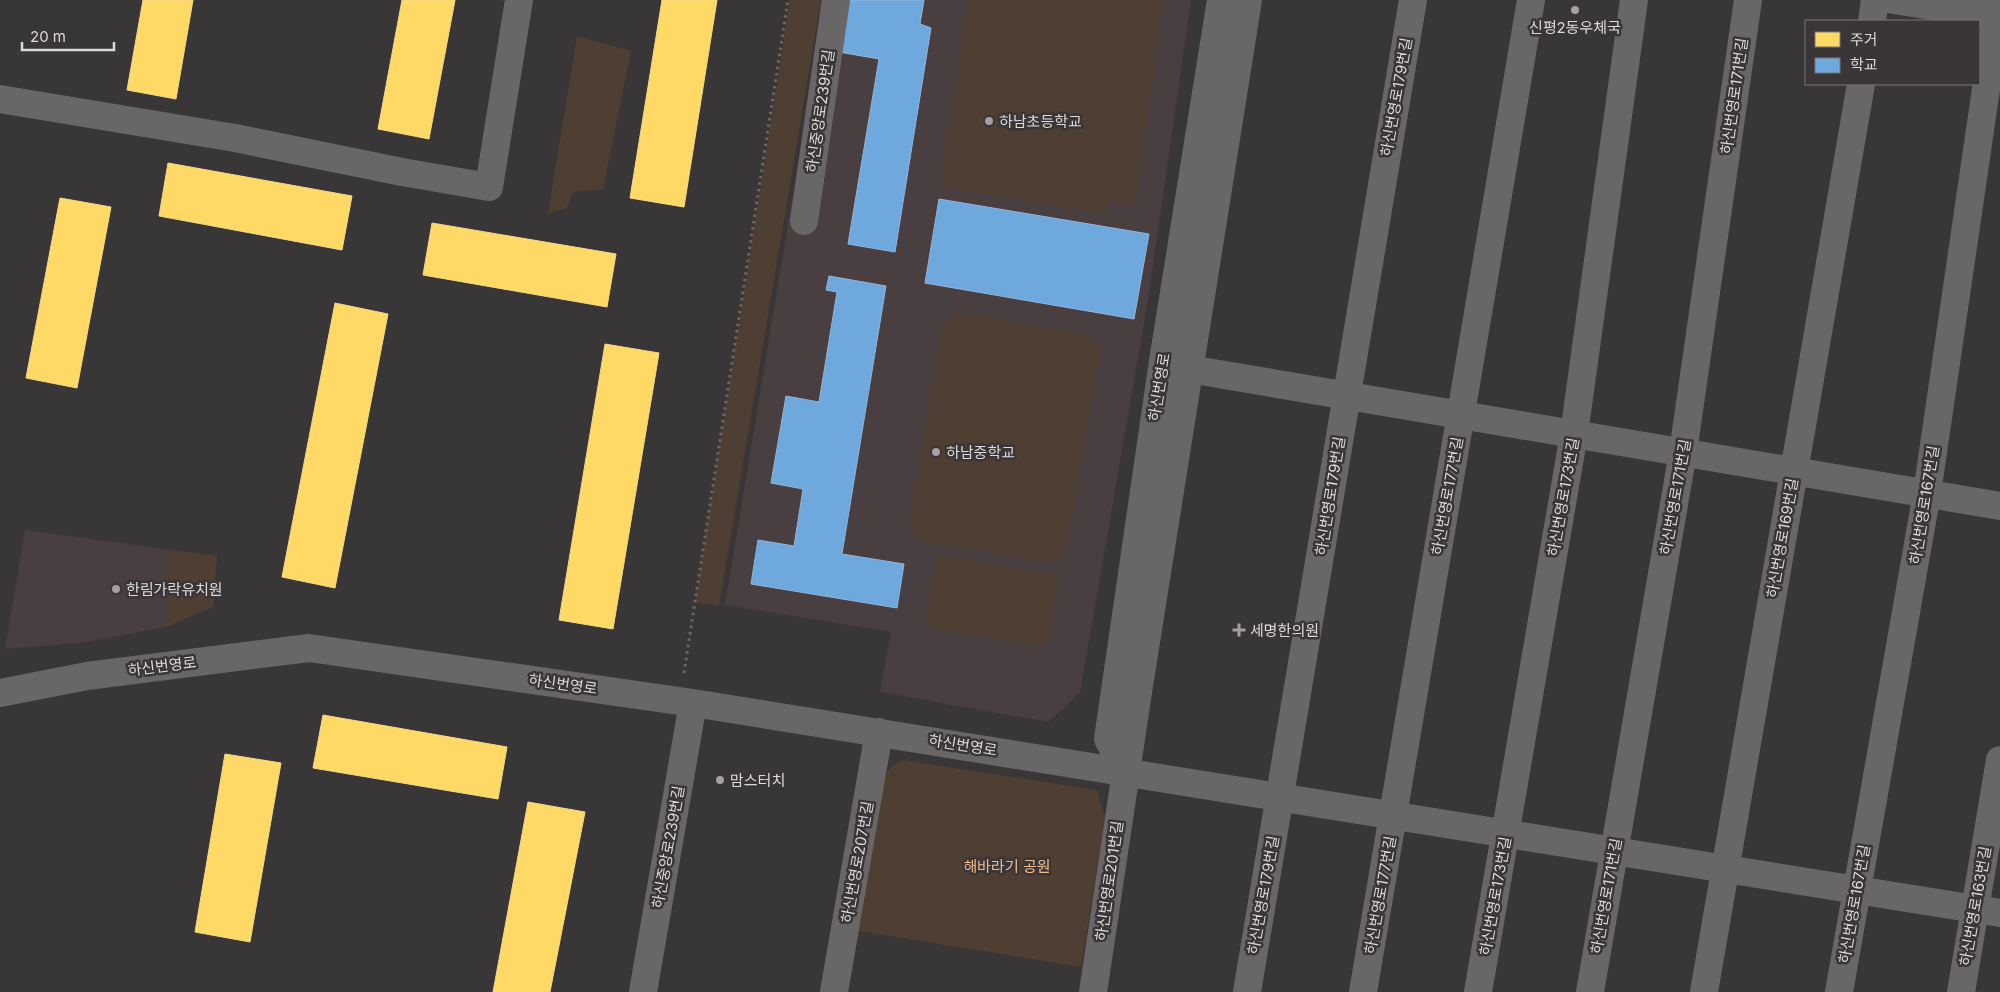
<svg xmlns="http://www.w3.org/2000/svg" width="2000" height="992" font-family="Inter,'Noto Sans KR',sans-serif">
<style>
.built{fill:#493e40}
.green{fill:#4f3f32}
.homes{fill:#ffd966;stroke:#f5d989}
.schools{fill:#6fa8dc;stroke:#90b7dc}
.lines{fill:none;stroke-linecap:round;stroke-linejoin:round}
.path{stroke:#696767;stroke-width:3;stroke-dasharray:2.5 4;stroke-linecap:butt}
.minor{stroke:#686667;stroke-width:28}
.poi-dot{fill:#a4a1a2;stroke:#3a3536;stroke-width:2}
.labels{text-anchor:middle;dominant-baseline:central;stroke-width:5;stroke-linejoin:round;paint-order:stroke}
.poi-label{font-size:15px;fill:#dddadb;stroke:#3a3536;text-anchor:start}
.street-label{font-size:15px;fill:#dddadb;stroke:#3a3536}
.park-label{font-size:15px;fill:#eebb8c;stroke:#3a3536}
</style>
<rect width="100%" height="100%" fill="#393637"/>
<path class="built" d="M825,0H1191L1148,300L1080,693L1048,722L880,692L891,632L725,605Z
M25,530L217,556L213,607L166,627L87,642L5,649Z"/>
<path class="green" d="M790,0H821L719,606L695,602Z
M969,0H1163L1135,205L1107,201L1105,214L940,186Z
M577,36L631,51L603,189L573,192L567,208L548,213Z
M959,313L1088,335L1097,344L1100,355L1065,551L1056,560L1045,561L921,541L913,533L911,519L942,329L950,319Z
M170,550L217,556L213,607L166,627Z
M942,555L1053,575L1058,579L1048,641L1040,646L935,629L927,622L937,558Z
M902,760L1097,790L1105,817L1081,967L859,931L885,775L891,767Z"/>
<path class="homes" d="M143,0H193L176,99L127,90Z
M402,0H455L429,139L378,129Z
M662,0H717L684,207L630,198Z
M168,163L352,196L342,250L159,216Z
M60,198L111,207L77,388L26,378Z
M432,223L616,254L607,307L423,275Z
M335,303L388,314L335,588L282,577Z
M605,344L659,353L613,629L559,620Z
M323,715L507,747L498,799L313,768Z
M225,754L281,763L250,942L195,932Z
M528,802L585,812L550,992H493Z"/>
<path class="schools" d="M848,0H924L920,24L931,28L895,252L848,244L879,59L839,52Z
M939,199L1149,234L1134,319L925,283Z
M829,276L886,286L842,554L904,564L897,608L751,584L758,540L794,546L803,489L771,483L786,396L819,402L837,292L826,290Z"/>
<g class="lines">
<path class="path" d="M684,673L788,0"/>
<path class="minor" d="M1894,0L2000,17
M1872,21L1875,0
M0,99L235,138L402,172L489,187L519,0
M804,221L836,0
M1189,369L2000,506
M0,693L87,676L309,648L693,703L2000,913
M1125,771L1108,739L1163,361L1221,0
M643,992L693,703
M834,992L879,732
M1093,992L1138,692L1248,0
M1247,992L1413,0
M1363,992L1531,0
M1478,992L1574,434L1634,0
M1590,992L1683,452L1748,0
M1704,992L1861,84
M1839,992L1927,493L1999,0
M1961,992L2000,760"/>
</g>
<g class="poi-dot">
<circle cx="1575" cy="10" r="5"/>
<circle cx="989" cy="121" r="5"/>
<circle cx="936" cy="452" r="5"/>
<circle cx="116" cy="589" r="5"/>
<path d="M1236.5 622.5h5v5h5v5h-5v5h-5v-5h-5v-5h5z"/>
<circle cx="720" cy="780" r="5"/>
</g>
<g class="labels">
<g class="poi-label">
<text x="1575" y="27" text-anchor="middle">신평2동우체국</text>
<text x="999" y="121">하남초등학교</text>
<text x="946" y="452">하남중학교</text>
<text x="126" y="589">한림가락유치원</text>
<text x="1250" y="630">세명한의원</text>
<text x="730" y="780">맘스터치</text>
</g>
<g class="street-label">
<text transform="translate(1734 96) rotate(-82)">하신번영로171번길</text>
<text transform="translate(1396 97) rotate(-80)">하신번영로179번길</text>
<text transform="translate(820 111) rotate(-82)">하신중앙로239번길</text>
<text transform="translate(1159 387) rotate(-81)">하신번영로</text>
<text transform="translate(1330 496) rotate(-81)">하신번영로179번길</text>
<text transform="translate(1447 496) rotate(-80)">하신번영로177번길</text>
<text transform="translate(1563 497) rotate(-80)">하신번영로173번길</text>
<text transform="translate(1675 497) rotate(-80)">하신번영로171번길</text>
<text transform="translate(1924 505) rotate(-81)">하신번영로167번길</text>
<text transform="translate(1782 538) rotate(-80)">하신번영로169번길</text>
<text transform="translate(162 666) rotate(-7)">하신번영로</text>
<text transform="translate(563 684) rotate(8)">하신번영로</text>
<text transform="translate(963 745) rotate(9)">하신번영로</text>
<text transform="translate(668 847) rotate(-80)">하신중앙로239번길</text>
<text transform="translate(857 862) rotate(-80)">하신번영로207번길</text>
<text transform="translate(1109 881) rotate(-82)">하신번영로201번길</text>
<text transform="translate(1263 895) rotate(-80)">하신번영로179번길</text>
<text transform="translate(1380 895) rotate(-80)">하신번영로177번길</text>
<text transform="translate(1495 896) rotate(-80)">하신번영로173번길</text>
<text transform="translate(1606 896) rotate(-80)">하신번영로171번길</text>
<text transform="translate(1854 904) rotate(-80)">하신번영로167번길</text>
<text transform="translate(1975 906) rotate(-80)">하신번영로163번길</text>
</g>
<g class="park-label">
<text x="1007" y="866">해바라기 공원</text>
</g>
</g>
<rect x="1805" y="20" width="175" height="65" fill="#3a3536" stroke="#7b7778"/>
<rect x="1815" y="32" width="25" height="15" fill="#ffd966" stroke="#7b7778"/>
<text x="1850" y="45" font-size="15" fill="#dddadb">주거</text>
<rect x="1815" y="58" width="25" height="15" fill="#6fa8dc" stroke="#7b7778"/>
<text x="1850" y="70" font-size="15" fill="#dddadb">학교</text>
<path d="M22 42v8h92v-8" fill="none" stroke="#dddadb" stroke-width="2.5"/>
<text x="30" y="42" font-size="15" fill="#dddadb" stroke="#3a3536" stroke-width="4" paint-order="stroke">20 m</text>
</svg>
